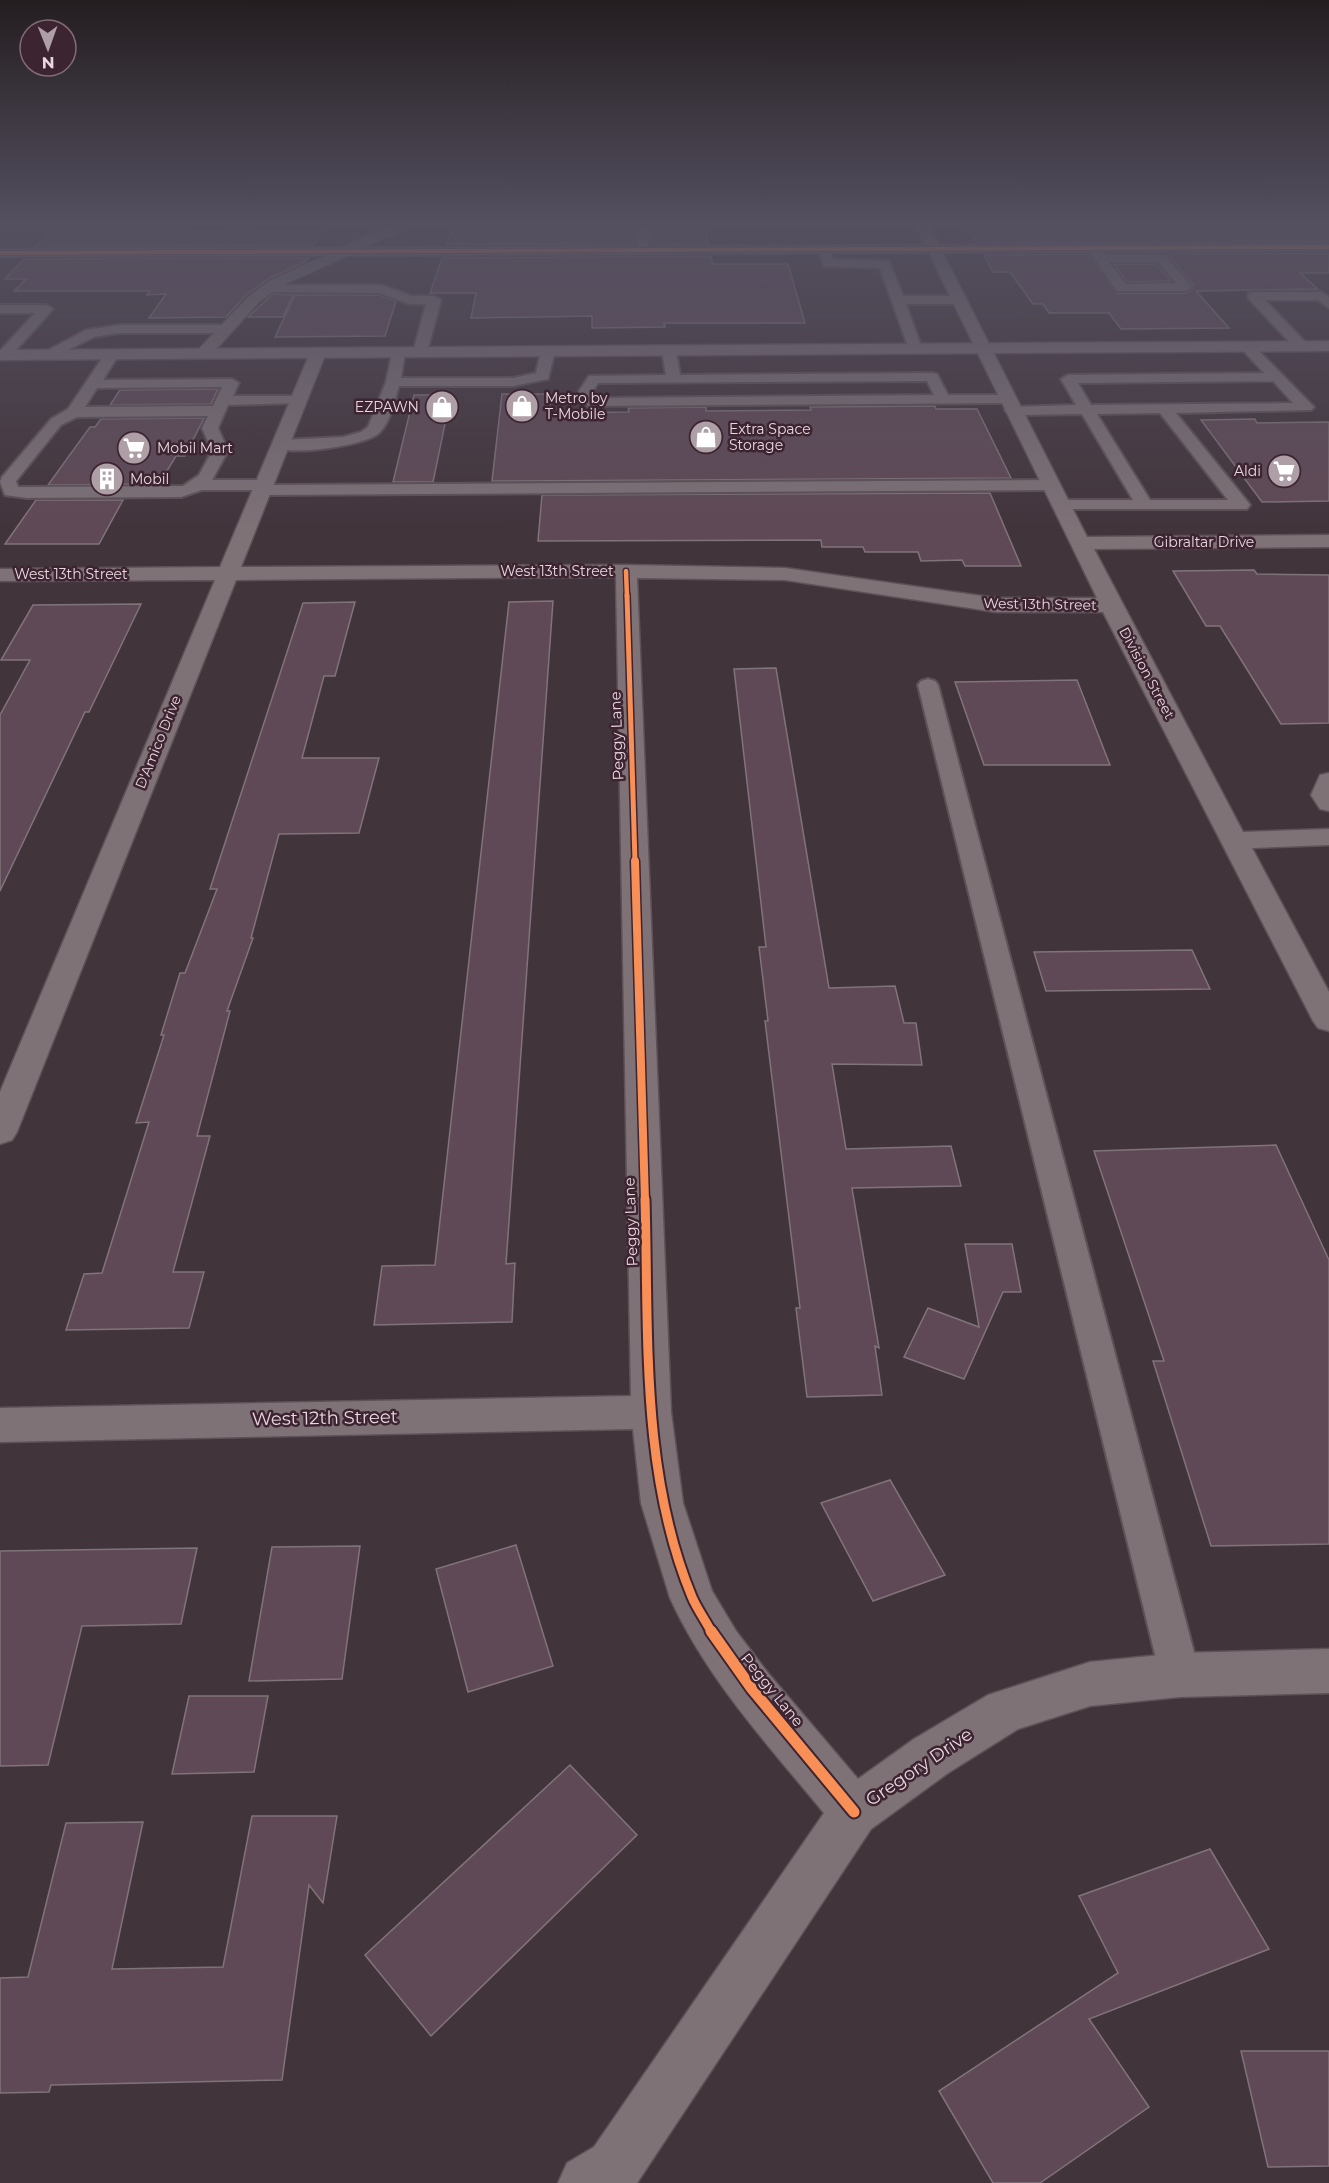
<svg xmlns="http://www.w3.org/2000/svg" width="1329" height="2183" font-family="Montserrat,sans-serif">
<rect width="100%" height="100%" fill="#42343b"/>
<g fill="#604956" stroke="#80737a" stroke-width="1.5">
<path d="M 590,225 L 633,225 L 635,244 L 447,244 L 453,228 L 590,227 Z"/>
<path d="M 649,225 L 704,225 L 708,244 L 652,244 Z"/>
<path d="M 966,225 L 1329,225 L 1329,241 L 977,243 Z"/>
<path d="M 52,228 L 191,228 L 188,231 L 321,230 L 314,245 L 35,247 Z"/>
<path d="M 1329,253 L 1329,273 L 1300,273 L 1318,289 L 1196,291 L 1229,328 L 1121,329 L 1109,313 L 1049,313 L 1043,304 L 1033,304 L 1010,272 L 993,272 L 984,255 L 1089,254 L 1117,293 L 1186,293 L 1193,289 L 1194,286 L 1167,254 Z"/>
<path d="M 711,256 L 713,264 L 788,264 L 805,323 L 664,323 L 665,327 L 592,328 L 592,316 L 471,318 L 476,293 L 430,293 L 442,258 Z"/>
<path d="M 309,258 L 307,261 L 268,279 L 246,295 L 226,317 L 149,318 L 166,294 L 147,295 L 150,291 L 14,291 L 26,279 L 5,279 L 24,259 Z"/>
<path d="M 1114,264 L 1157,264 L 1171,281 L 1127,282 Z"/>
<path d="M 273,294 L 293,295 L 283,317 L 248,317 Z"/>
<path d="M 295,295 L 379,295 L 396,301 L 385,336 L 275,337 Z"/>
<path d="M 218,389 L 211,404 L 110,405 L 120,390 Z"/>
<path d="M 502,394 L 551,394 L 550,413 L 629,412 L 628,408 L 706,407 L 706,411 L 811,410 L 810,407 L 935,406 L 936,409 L 977,409 L 1011,478 L 492,481 Z"/>
<path d="M 414,395 L 451,395 L 433,482 L 393,482 Z"/>
<path d="M 204,418 L 185,456 L 176,456 L 159,484 L 48,485 L 90,427 L 95,427 L 101,419 Z"/>
<path d="M 1255,419 L 1257,423 L 1329,422 L 1329,501 L 1262,502 L 1201,420 Z"/>
<path d="M 990,493 L 1021,566 L 965,566 L 962,560 L 921,561 L 918,552 L 865,552 L 863,547 L 822,547 L 821,540 L 538,541 L 542,495 Z"/>
<path d="M 36,500 L 123,500 L 99,544 L 5,544 Z"/>
<path d="M 1254,570 L 1257,574 L 1329,575 L 1329,723 L 1281,724 L 1220,626 L 1206,626 L 1173,571 Z"/>
<path d="M 553,601 L 506,1264 L 515,1263 L 512,1322 L 374,1325 L 382,1266 L 435,1265 L 509,602 Z"/>
<path d="M 355,602 L 335,676 L 324,676 L 302,758 L 379,758 L 359,833 L 279,834 L 251,938 L 253,938 L 227,1011 L 230,1011 L 197,1136 L 210,1136 L 173,1272 L 204,1272 L 189,1328 L 66,1330 L 84,1274 L 102,1273 L 149,1122 L 136,1123 L 164,1035 L 161,1035 L 180,973 L 185,973 L 217,889 L 210,889 L 303,603 Z"/>
<path d="M 141,604 L 89,712 L 85,712 L 0,891 L 0,715 L 30,660 L 1,660 L 33,605 Z"/>
<path d="M 776,668 L 829,988 L 895,986 L 904,1023 L 916,1023 L 922,1065 L 832,1064 L 846,1149 L 951,1146 L 961,1186 L 852,1188 L 879,1348 L 875,1346 L 882,1395 L 807,1397 L 796,1308 L 800,1308 L 765,1021 L 768,1021 L 759,947 L 766,947 L 734,669 Z"/>
<path d="M 1077,680 L 1110,765 L 984,765 L 955,682 Z"/>
<path d="M 1192,950 L 1210,989 L 1046,991 L 1034,952 Z"/>
<path d="M 1276,1145 L 1329,1260 L 1329,1544 L 1211,1546 L 1153,1361 L 1164,1361 L 1094,1151 Z"/>
<path d="M 965,1244 L 1012,1244 L 1021,1292 L 1003,1292 L 964,1379 L 904,1357 L 928,1308 L 979,1327 Z"/>
<path d="M 890,1480 L 945,1575 L 873,1601 L 821,1503 Z"/>
<path d="M 516,1545 L 553,1666 L 468,1692 L 436,1569 Z"/>
<path d="M 360,1546 L 342,1679 L 249,1681 L 272,1547 Z"/>
<path d="M 197,1548 L 181,1624 L 82,1626 L 48,1765 L 0,1766 L 0,1551 Z"/>
<path d="M 189,1696 L 268,1696 L 254,1772 L 172,1774 Z"/>
<path d="M 570,1765 L 637,1835 L 431,2036 L 365,1955 Z"/>
<path d="M 252,1816 L 337,1816 L 323,1903 L 309,1885 L 282,2080 L 51,2085 L 49,2092 L 0,2093 L 0,1978 L 28,1977 L 66,1823 L 143,1822 L 112,1969 L 223,1967 Z"/>
<path d="M 1210,1849 L 1269,1949 L 1089,2019 L 1149,2107 L 1040,2183 L 993,2183 L 939,2091 L 1118,1973 L 1079,1896 Z"/>
<path d="M 1241,2051 L 1329,2051 L 1329,2166 L 1268,2167 Z"/>
</g>
<g fill="none" stroke-linecap="round" stroke-linejoin="round">
<defs>
<g id="lane">
<path d="M 635,225 L 647,225 L 650,250 L 648,253 L 640,253 L 638,250 Z"/>
<path d="M 1093,244 L 1097,245 L 1104,254 L 1165,255 L 1192,287 L 1186,291 L 1117,291 L 1087,248 ZM 1109,262 L 1158,262 L 1176,283 L 1126,284 Z"/>
<path d="M 823,245 L 827,246 L 833,259 L 889,261 L 903,296 L 959,296 L 966,300 L 959,304 L 906,304 L 922,349 L 920,352 L 910,352 L 880,268 L 824,266 L 817,249 Z"/>
<path d="M 268,285 L 381,285 L 412,296 L 434,296 L 441,300 L 427,352 L 420,356 L 413,352 L 426,304 L 410,304 L 379,293 L 263,292 L 262,289 L 263,286 Z"/>
<path d="M 1254,292 L 1321,292 L 1329,297 L 1329,308 L 1318,300 L 1265,300 L 1306,343 L 1308,346 L 1306,349 L 1296,349 L 1249,299 L 1248,296 L 1249,293 Z"/>
<path d="M 0,305 L 46,305 L 53,309 L 9,358 L 0,358 L 0,351 L 35,313 L 0,313 Z"/>
<path d="M 119,325 L 226,325 L 233,329 L 226,333 L 119,333 L 94,337 L 51,358 L 46,359 L 39,355 L 86,330 Z"/>
<path d="M 1247,343 L 1252,344 L 1311,404 L 1314,407 L 1311,410 L 1176,413 L 1247,501 L 1250,505 L 1247,509 L 1055,509 L 1052,505 L 1055,501 L 1061,500 L 1133,500 L 1082,414 L 1013,415 L 1008,413 L 1005,410 L 1008,407 L 1076,405 L 1061,379 L 1068,375 L 1264,373 L 1240,347 ZM 1273,381 L 1293,403 L 1091,405 L 1078,383 ZM 1160,413 L 1228,500 L 1150,500 L 1097,414 Z"/>
<path d="M 548,347 L 555,351 L 548,379 L 513,386 L 399,386 C 394,401 391,422 379,433 C 366,446 282,458 272,445 L 280,440 L 343,437 L 361,432 L 368,427 L 386,382 L 393,349 L 398,348 L 405,352 L 401,378 L 513,378 L 536,373 L 541,351 Z"/>
<path d="M 669,347 L 676,351 L 680,375 L 932,373 L 937,374 L 948,395 L 1007,395 L 1014,399 L 1007,403 L 588,406 L 579,391 L 589,376 L 666,375 L 662,351 ZM 927,381 L 934,395 L 598,398 L 593,391 L 598,383 Z"/>
<path d="M 112,350 L 119,354 L 103,380 L 232,379 L 239,383 L 233,396 L 304,396 L 306,399 L 299,403 L 228,405 L 218,428 L 228,451 L 212,480 L 263,480 L 271,485 L 1050,480 L 1058,485 L 1050,490 L 261,495 L 253,490 L 202,490 L 181,497 L 27,498 L 5,495 L 0,482 L 2,477 L 51,419 L 68,409 L 107,351 ZM 222,387 L 213,406 L 85,407 L 97,388 ZM 208,416 L 202,428 L 212,451 L 199,475 L 183,486 L 18,487 L 16,481 L 61,425 L 77,417 Z"/>
<path d="M 928,679 L 935,681 L 938,685 L 1200,1675 L 1194,1688 L 1180,1694 L 1166,1688 L 1160,1675 L 918,685 L 921,681 Z"/>
</g>
<g id="street">
<path d="M 389,225 L 405,225 L 396,233 L 365,247 L 925,245 L 915,225 L 929,225 L 939,245 L 1329,243 L 1329,251 L 943,253 L 1087,537 L 1329,535 L 1329,547 L 1094,549 L 1243,832 L 1329,829 L 1329,845 L 1252,848 L 1329,992 L 1329,1031 L 1318,1028 L 1313,1021 L 1103,612 L 996,612 L 785,580 L 637,578 L 671,1412 L 683,1503 L 712,1591 L 736,1631 L 768,1673 L 858,1779 L 914,1739 L 988,1695 L 1090,1662 L 1180,1653 L 1329,1649 L 1329,1693 L 1180,1697 L 1090,1706 L 1018,1729 L 948,1773 L 871,1829 L 637,2183 L 558,2183 L 567,2163 L 594,2147 L 824,1813 C 768,1745 707,1679 670,1598 L 641,1503 L 633,1429 L 0,1442 L 0,1408 L 631,1396 L 616,577 L 236,580 L 17,1132 L 12,1140 L 0,1144 L 0,1092 L 215,580 L 0,581 L 0,569 L 220,567 L 310,353 L 318,348 L 326,353 L 241,567 L 626,565 L 785,568 L 996,598 L 1097,598 L 929,253 L 347,256 L 279,287 L 258,303 L 209,357 L 197,357 L 195,354 L 197,351 L 248,297 L 269,281 L 324,256 L 0,257 L 0,249 L 342,247 Z"/>
<path d="M 1329,773 L 1329,811 L 1320,809 L 1311,795 L 1320,775 Z"/>
</g>
<path id="primary" d="M 1329,341 L 1329,351 L 0,360 L 0,350 Z"/>
</defs>
<use href="#lane" stroke="#5e5158" stroke-width="4"/>
<use href="#street" stroke="#5e5158" stroke-width="3"/>
<use href="#primary" stroke="#5e5158" stroke-width="3"/>
<use href="#lane" fill="#7e7277" fill-rule="evenodd"/>
<use href="#street" fill="#7e7277" fill-rule="evenodd"/>
<use href="#primary" fill="#7e6f77" fill-rule="evenodd"/>
<defs>
<path id="cycleway-far5" d="M 0,253 L 1329,247"/>
<path id="cycleway-far4" d="M 626,571 L 627,597"/>
<path id="cycleway-far3" d="M 627,595 L 635,862"/>
<path id="cycleway-far2" d="M 635,861 L 645,1201"/>
<path id="cycleway-far1" d="M 645,1199 C 649,1332 640,1472 692,1597 C 697,1609 706,1621 712,1633"/>
<path id="cycleway" d="M 711,1631 L 752,1689 L 854,1812"/>
</defs>
<use href="#cycleway-far5" stroke="#3d2431" stroke-width="5"/>
<use href="#cycleway-far4" stroke="#3d2431" stroke-width="7"/>
<use href="#cycleway-far3" stroke="#3d2431" stroke-width="8"/>
<use href="#cycleway-far2" stroke="#3d2431" stroke-width="11"/>
<use href="#cycleway-far1" stroke="#3d2431" stroke-width="13"/>
<use href="#cycleway" stroke="#3d2431" stroke-width="15"/>
<use href="#cycleway-far5" stroke="#f78f57" stroke-width="4"/>
<use href="#cycleway-far4" stroke="#f78f57" stroke-width="4.5"/>
<use href="#cycleway-far3" stroke="#f78f57" stroke-width="5"/>
<use href="#cycleway-far2" stroke="#f78f57" stroke-width="8"/>
<use href="#cycleway-far1" stroke="#f78f57" stroke-width="9"/>
<use href="#cycleway" stroke="#f78f57" stroke-width="11"/>
</g>
<linearGradient id="sky" x2="0" y2="1"><stop stop-color="#241d20"/><stop offset="0.42" stop-color="#545060"/><stop offset="1" stop-color="#545060" stop-opacity="0"/></linearGradient>
<rect width="1329" height="530" fill="url(#sky)"/>
<defs>
<symbol id="shop-disc" viewBox="-11 -11 22 22"><circle r="9.5" fill="#ae9ea6" stroke="#3d2431"/><path d="M-5-2.5h2.3a2.7 3.5 0 0 1 5.4 0H5L5.5 6h-11ZM-1.5-2.5h3a1.5 2.3 0 0 0-3 0Z" fill="#fff"/></symbol>
<symbol id="supermarket-disc" viewBox="-11 -11 22 22"><circle r="9.5" fill="#ae9ea6" stroke="#3d2431"/><path d="M-6-5.5h2.5l.6 2H6L4.5 2H-2.5L-4.4-4H-6ZM-1.5 3.2a1.3 1.3 0 1 0 .1 0ZM3 3.2a1.3 1.3 0 1 0 .1 0Z" fill="#fff"/></symbol>
<symbol id="building-disc" viewBox="-11 -11 22 22"><circle r="9.5" fill="#ae9ea6" stroke="#3d2431"/><path d="M-4-6H4V6H1V3H-1V6H-4ZM-2.5-4.3h1.7v1.8h-1.7ZM.8-4.3h1.7v1.8H.8ZM-2.5-1h1.7V.8h-1.7ZM.8-1h1.7V.8H.8Z" fill="#fff"/></symbol>
</defs>
<g fill-rule="evenodd">
<use href="#shop-disc" x="503" y="387" width="38" height="38"/>
<use href="#shop-disc" x="423" y="388" width="38" height="38"/>
<use href="#shop-disc" x="687" y="418" width="38" height="38"/>
<use href="#supermarket-disc" x="115" y="429" width="38" height="38"/>
<use href="#supermarket-disc" x="1265" y="452" width="38" height="38"/>
<use href="#building-disc" x="88" y="460" width="38" height="38"/>
</g>
<g text-anchor="middle" stroke-width="5" stroke-linejoin="round" paint-order="stroke">
<g font-size="14" fill="#e8d7df" stroke="#3d2431" text-anchor="start">
<text x="545" y="403">Metro by<tspan x="545" dy="16">T-Mobile</tspan></text>
<text x="419" y="412" text-anchor="end">EZPAWN</text>
<text x="729" y="434">Extra Space<tspan x="729" dy="16">Storage</tspan></text>
<text x="157" y="453">Mobil Mart</text>
<text x="1261" y="476" text-anchor="end">Aldi</text>
<text x="130" y="484">Mobil</text>
</g>
<g font-size="14" fill="#e8d7df" stroke="#3d2431">
<text x="1204" y="547">Gibraltar Drive</text>
<text x="557" y="576">West 13th Street</text>
<text x="71" y="579">West 13th Street</text>
<text transform="translate(1040 604) rotate(1)" y="5">West 13th Street</text>
<text transform="translate(1147 673) rotate(62)" y="5">Division Street</text>
<text transform="translate(158 742) rotate(-68)" y="5">D'Amico Drive</text>
</g>
<g font-size="15" fill="#e8d7df" stroke="#3d2431">
<text transform="translate(617 736) rotate(-92)" y="5">Peggy Lane</text>
<text transform="translate(631 1222) rotate(-92)" y="5">Peggy Lane</text>
<text transform="translate(772 1690) rotate(51)" y="5">Peggy Lane</text>
</g>
<g font-size="18" fill="#e8d7df" stroke="#3d2431">
<text transform="translate(325 1418) rotate(-1)" y="6">West 12th Street</text>
<text transform="translate(919 1767) rotate(-34)" y="6">Gregory Drive</text>
</g>
</g>
<g transform="translate(48 48) rotate(179)"><circle r="28" fill="#3d2431" stroke="#816c77" stroke-width="1.5"/>
<path d="M0-4.5L10 22L0 15L-10 22Z" fill="#ae9ea6"/>
<text y="-9" font-size="16" font-weight="bold" text-anchor="middle" fill="#e8d7df">N</text>
</g>
</svg>
